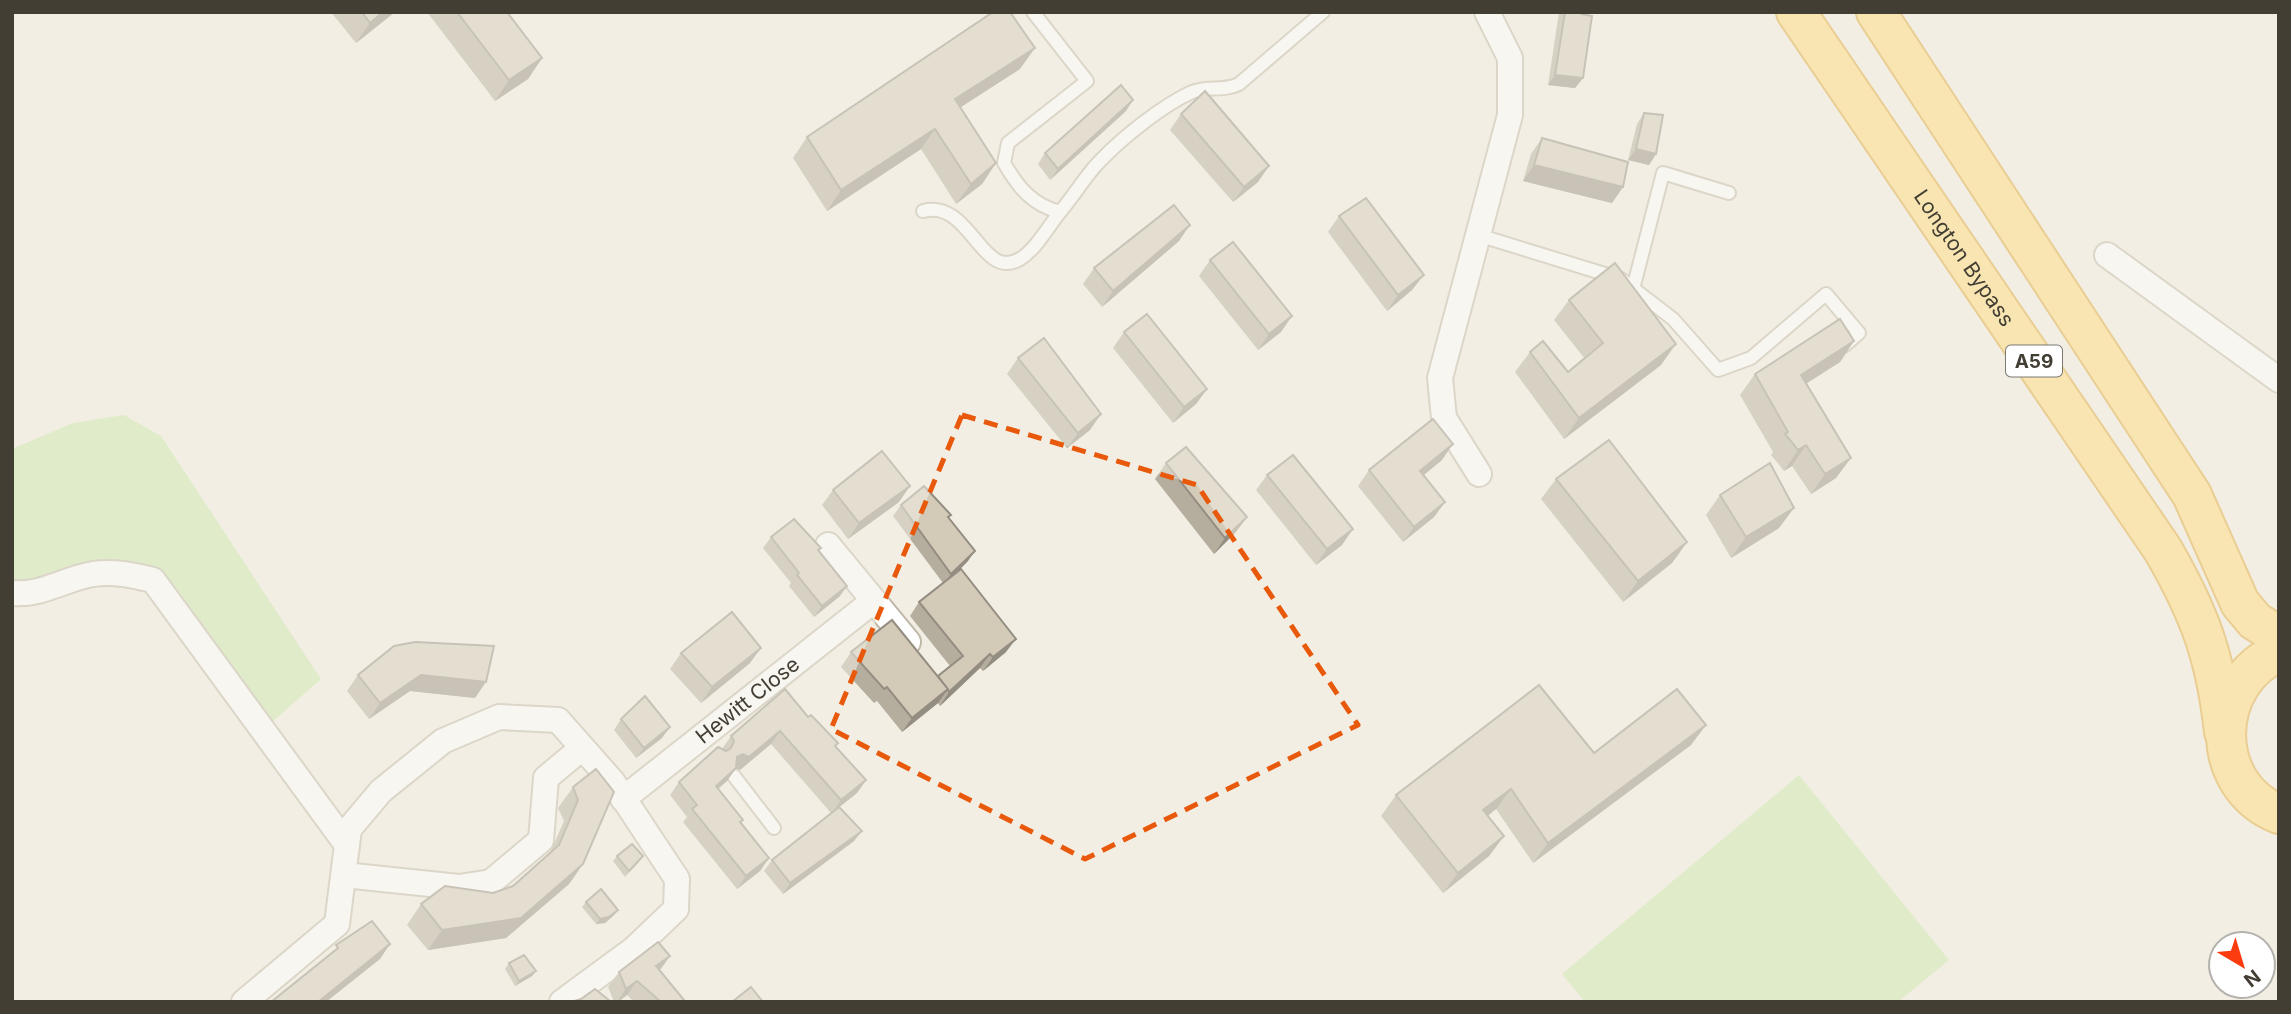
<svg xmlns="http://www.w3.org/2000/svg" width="2291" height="1014" font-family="Inter,sans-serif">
<rect width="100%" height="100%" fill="#f2eee3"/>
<g fill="#c9e7aa">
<path d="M 124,415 L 161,436 L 321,679 L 271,723 L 163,580 L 12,586 L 12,449 L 73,423 Z"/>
<path d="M 1799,775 L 1949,960 L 1898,1002 L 1585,1002 L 1562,974 Z"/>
</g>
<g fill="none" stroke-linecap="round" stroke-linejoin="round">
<defs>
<g id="service">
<path d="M 1033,12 L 1087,81 L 1008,143 L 1004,163 C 1018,187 1032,205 1060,212 C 1074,196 1085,176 1100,161 C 1123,137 1163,105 1192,92 C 1208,85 1223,92 1239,84 L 1323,12"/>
<path d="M 923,211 C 971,199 981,282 1020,259 C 1036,249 1048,227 1060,212"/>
<path d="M 1478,235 L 1621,279 L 1673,319 L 1718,370 L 1751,358 L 1826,294 L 1859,333 L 1844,346"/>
<path d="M 1633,289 L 1663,173 L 1729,193"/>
<path d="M 734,776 L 774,828"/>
</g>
<g id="minor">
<path d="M 2107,255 L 2279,380"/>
<path d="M 1479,474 L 1444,418 L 1440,378 L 1510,115 L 1510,58 L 1487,12"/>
<path d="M 828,545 L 908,642"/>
<path d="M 12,593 C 41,596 64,579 93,574 C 114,571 132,575 153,580 L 347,845"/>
<path id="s1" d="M 623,799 L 872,602"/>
<path d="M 344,875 L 459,887 L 491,882 L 541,840 L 546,778 L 582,748"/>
<path d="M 244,1002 L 337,924 L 349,829 L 381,791 L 443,741 L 499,717 L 558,720 L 612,781 L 677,879 L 676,909 L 634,949 L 562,1002"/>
</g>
<g id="trunk">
<path id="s2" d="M 1796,12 L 2163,550 C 2200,614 2216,658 2224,732"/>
<path d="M 1876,12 L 2192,495 L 2240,603 L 2255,621 L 2279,636"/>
<path d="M 2279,652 C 2210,682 2207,785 2279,814"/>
</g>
</defs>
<use href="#service" stroke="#c0b9a8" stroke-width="16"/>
<use href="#minor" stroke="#c0b9a8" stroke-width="28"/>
<use href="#trunk" stroke="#dea530" stroke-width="42"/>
<use href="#service" stroke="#fff" stroke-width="12"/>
<use href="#minor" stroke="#fff" stroke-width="24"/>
<use href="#trunk" stroke="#ffda77" stroke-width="38"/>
</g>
<g fill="#b5ae9e">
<path d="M 331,12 L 395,12 L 356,43 Z"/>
<path d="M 427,12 L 507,12 L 542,58 L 528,79 L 495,101 Z"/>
<path d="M 1559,12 L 1581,12 L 1583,78 L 1575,88 L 1548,85 Z"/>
<path d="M 1020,69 L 960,107 L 996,163 L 982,184 L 956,204 L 921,149 L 827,211 L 793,158 L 807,137 Z"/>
<path d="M 1126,111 L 1050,180 L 1038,164 L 1045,153 Z"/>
<path d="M 1644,113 L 1656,154 L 1649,165 L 1628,160 L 1637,124 Z"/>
<path d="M 1181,114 L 1258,182 L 1233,202 L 1170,130 Z"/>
<path d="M 1542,138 L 1623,187 L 1612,203 L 1523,181 L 1531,154 Z"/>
<path d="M 1339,216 L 1412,290 L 1387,311 L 1328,232 Z"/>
<path d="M 1179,241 L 1102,307 L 1083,284 L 1094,268 Z"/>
<path d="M 1210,260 L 1281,332 L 1258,350 L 1199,276 Z"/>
<path d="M 1569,300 L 1661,365 L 1564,439 L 1515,372 L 1530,352 L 1568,372 L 1585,359 L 1554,320 Z"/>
<path d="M 1124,332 L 1207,389 L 1196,404 L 1173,423 L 1113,348 Z"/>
<path d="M 1854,341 L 1840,362 L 1806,383 L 1836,478 L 1811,494 L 1792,466 L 1784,471 L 1771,455 L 1773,452 L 1740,395 L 1755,374 Z"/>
<path d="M 1018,358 L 1090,430 L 1067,448 L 1007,374 Z"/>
<path d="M 1442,460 L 1424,475 L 1445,502 L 1434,517 L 1403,542 L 1358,486 L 1369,470 Z"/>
<path d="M 1166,463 L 1247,517 L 1235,533 L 1214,554 L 1155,479 Z"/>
<path d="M 1267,475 L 1342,545 L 1316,565 L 1256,490 Z"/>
<path d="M 1556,479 L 1687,542 L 1672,563 L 1623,602 L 1541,499 Z"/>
<path d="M 833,490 L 899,502 L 848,539 L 822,505 Z"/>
<path d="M 1720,495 L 1779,528 L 1731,558 L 1706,515 Z"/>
<path d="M 901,505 L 949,518 L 968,561 L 954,575 L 1006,652 L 983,671 L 980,668 L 940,706 L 938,703 L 902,732 L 877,701 L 874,703 L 841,667 L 851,652 L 938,676 L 950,666 L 910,616 L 919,602 L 943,583 L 893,516 Z"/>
<path d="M 771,537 L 819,550 L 840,596 L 814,617 L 789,586 L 791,583 L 763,548 Z"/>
<path d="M 681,653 L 750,663 L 701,703 L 670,669 Z"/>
<path d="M 358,675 L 475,698 L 410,691 L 369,719 L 347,691 Z"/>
<path d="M 808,717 L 866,780 L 857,793 L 839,807 L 854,841 L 783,894 L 764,871 L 772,860 L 831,813 L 771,744 L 740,770 L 736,768 L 727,781 L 718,789 L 741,822 L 769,858 L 760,871 L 737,889 L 683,822 L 687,817 L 670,795 L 679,782 L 722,749 L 731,736 Z"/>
<path d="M 621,719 L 662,738 L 636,758 L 614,730 Z"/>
<path d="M 1691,745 L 1533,863 L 1496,809 L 1488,816 L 1504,836 L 1489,856 L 1443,893 L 1381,816 L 1396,795 L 1594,753 Z"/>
<path d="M 596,769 L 583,864 L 569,884 L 506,938 L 428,950 L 407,925 L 421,904 L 493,893 L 513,886 L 550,853 L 564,821 L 558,808 L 573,787 Z"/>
<path d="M 617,856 L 639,862 L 625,877 L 613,861 Z"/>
<path d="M 586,902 L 614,915 L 605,923 L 596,924 L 582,907 Z"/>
<path d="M 670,956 L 660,970 L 683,1002 L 634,1002 L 627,995 L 619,1002 L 614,1002 L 608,987 L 619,972 Z"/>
<path d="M 509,963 L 536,971 L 532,976 L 515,986 L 505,969 Z"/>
</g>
<g fill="#948d81">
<path d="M 383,12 L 395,12 L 356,43 L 370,23 Z"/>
<path d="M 1035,48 L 1020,69 L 941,120 L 955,99 Z"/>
<path d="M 542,58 L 528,79 L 495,101 L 509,80 Z"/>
<path d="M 1555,75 L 1583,78 L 1575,88 L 1548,85 Z"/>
<path d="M 1133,100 L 1126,111 L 1050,180 L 1058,169 Z"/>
<path d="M 935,129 L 921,149 L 827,211 L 841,190 Z"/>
<path d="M 1636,149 L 1656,154 L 1649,165 L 1628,160 Z"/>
<path d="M 996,163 L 982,184 L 956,204 L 971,184 Z"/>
<path d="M 1534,165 L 1623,187 L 1612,203 L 1523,181 Z"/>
<path d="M 1269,166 L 1258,182 L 1233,202 L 1244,187 Z"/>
<path d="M 1190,225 L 1179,241 L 1102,307 L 1113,291 Z"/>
<path d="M 1424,275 L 1412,290 L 1387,311 L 1398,295 Z"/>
<path d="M 1292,316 L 1281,332 L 1258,350 L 1269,334 Z"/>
<path d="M 1854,341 L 1840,362 L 1787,396 L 1801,375 Z"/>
<path d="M 1676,344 L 1661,365 L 1564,439 L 1579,418 Z"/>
<path d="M 1207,389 L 1196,404 L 1173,423 L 1184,407 Z"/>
<path d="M 1101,414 L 1090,430 L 1067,448 L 1078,433 Z"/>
<path d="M 1453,444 L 1442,460 L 1409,487 L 1420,471 Z"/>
<path d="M 1806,445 L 1792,466 L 1784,471 L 1798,450 Z"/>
<path d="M 1851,458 L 1836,478 L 1811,494 L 1825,474 Z"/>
<path d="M 910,486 L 899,502 L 848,539 L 859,523 Z"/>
<path d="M 1445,502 L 1434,517 L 1403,542 L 1414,527 Z"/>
<path d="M 1794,508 L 1779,528 L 1731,558 L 1746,537 Z"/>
<path d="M 1247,517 L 1235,533 L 1214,554 L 1225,538 Z"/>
<path d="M 1353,529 L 1342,545 L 1316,565 L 1327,549 Z"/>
<path d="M 1687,542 L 1672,563 L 1623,602 L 1638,581 Z"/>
<path d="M 975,551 L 968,561 L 944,585 L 951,574 Z"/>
<path d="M 847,586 L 840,596 L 814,617 L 822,606 Z"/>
<path d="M 1016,639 L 1006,652 L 983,671 L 993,657 Z"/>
<path d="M 761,648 L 750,663 L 701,703 L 712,687 Z"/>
<path d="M 990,654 L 980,668 L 940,706 L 949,692 Z"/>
<path d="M 421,675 L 486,682 L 475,698 L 410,691 L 369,719 L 380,703 Z"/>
<path d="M 948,689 L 938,703 L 902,732 L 912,718 Z"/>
<path d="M 1706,725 L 1691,745 L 1533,863 L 1548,843 Z"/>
<path d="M 670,727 L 662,738 L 636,758 L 644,748 Z"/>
<path d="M 780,731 L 771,744 L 740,770 L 736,768 L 727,781 L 706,799 L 737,757 Z"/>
<path d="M 866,780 L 857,793 L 832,813 L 841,800 Z"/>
<path d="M 1511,789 L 1496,809 L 1469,830 L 1483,810 Z"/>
<path d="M 862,831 L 854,841 L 783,894 L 790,883 Z"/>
<path d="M 1504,836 L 1489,856 L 1443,893 L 1458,873 Z"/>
<path d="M 769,858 L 760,871 L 737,889 L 746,876 Z"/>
<path d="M 583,864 L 569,884 L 506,938 L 428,950 L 442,930 Z"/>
<path d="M 618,910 L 614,915 L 605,923 L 596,924 L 600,919 Z"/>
<path d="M 390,944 L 380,959 L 326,1002 L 318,1002 Z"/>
<path d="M 670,956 L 659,971 L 656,966 Z"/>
<path d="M 536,971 L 532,976 L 515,986 L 519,981 Z"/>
<path d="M 637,981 L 627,995 L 617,1002 L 626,989 Z"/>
</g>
<g fill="#d3cab8" stroke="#948d81" stroke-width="2">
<path d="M 362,12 L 383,12 L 370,23 Z"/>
<path d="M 457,12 L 507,12 L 542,58 L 509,80 Z"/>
<path d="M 993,12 L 1010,12 L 1035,48 L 955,99 L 996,163 L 971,184 L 935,129 L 841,190 L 807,137 Z"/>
<path d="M 1565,12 L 1581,12 L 1581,14 L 1592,16 L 1583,78 L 1555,75 Z"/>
<path d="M 1121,85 L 1133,100 L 1058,169 L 1045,153 Z"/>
<path d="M 1205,91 L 1269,166 L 1244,187 L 1181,114 Z"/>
<path d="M 1644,113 L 1663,115 L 1656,154 L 1636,149 Z"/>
<path d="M 1542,138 L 1628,162 L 1623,187 L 1534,165 Z"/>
<path d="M 1366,198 L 1424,275 L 1398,295 L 1339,216 Z"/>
<path d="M 1174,205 L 1190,225 L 1113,291 L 1094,268 Z"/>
<path d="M 1233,242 L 1292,316 L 1269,334 L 1210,260 Z"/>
<path d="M 1615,263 L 1676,344 L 1579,418 L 1530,352 L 1543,341 L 1568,372 L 1603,343 L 1569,300 Z"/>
<path d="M 1147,314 L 1207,389 L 1184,407 L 1124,332 Z"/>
<path d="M 1840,319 L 1854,341 L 1801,375 L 1851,458 L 1825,474 L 1806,445 L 1798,450 L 1785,434 L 1788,432 L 1755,374 Z"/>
<path d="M 1044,338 L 1101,414 L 1078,433 L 1018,358 Z"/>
<path d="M 1433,419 L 1453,444 L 1420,471 L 1445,502 L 1414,527 L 1369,470 Z"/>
<path d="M 1609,440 L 1687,542 L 1638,581 L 1556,479 Z"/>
<path d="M 1186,447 L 1247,517 L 1225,538 L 1166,463 Z"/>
<path d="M 882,451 L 910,486 L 859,523 L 833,490 Z"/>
<path d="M 1293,455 L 1353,529 L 1327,549 L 1267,475 Z"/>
<path d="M 1770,463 L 1794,508 L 1746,537 L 1720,495 Z"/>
<path d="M 924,486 L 951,515 L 948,517 L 975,551 L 951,574 L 901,505 Z"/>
<path d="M 794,519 L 821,548 L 818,550 L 847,586 L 822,606 L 797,575 L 799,573 L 771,537 Z"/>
<path d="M 961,569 L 1016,639 L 993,657 L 990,654 L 949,692 L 938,676 L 963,656 L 919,602 Z"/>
<path d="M 732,612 L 761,648 L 712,687 L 681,653 Z"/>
<path d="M 892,620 L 948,689 L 912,718 L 887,687 L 884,689 L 851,652 Z"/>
<path d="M 415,642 L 494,646 L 486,682 L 421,675 L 380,703 L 358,675 L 394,646 Z"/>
<path d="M 1539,685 L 1594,753 L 1677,689 L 1706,725 L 1548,843 L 1511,789 L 1483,810 L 1504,836 L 1458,873 L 1396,795 Z"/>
<path d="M 785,689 L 808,717 L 811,715 L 838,743 L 835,746 L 866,780 L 841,800 L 780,731 L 749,757 L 743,754 L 737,757 L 736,768 L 716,786 L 743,820 L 740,822 L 769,858 L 746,876 L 692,809 L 697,805 L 679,782 L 718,747 L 726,751 L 731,748 L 734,741 L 731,736 Z"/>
<path d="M 645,696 L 670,727 L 644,748 L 621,719 Z"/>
<path d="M 596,769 L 614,792 L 583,864 L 521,918 L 442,930 L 421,904 L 445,886 L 493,893 L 513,886 L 559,845 L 578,800 L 573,787 Z"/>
<path d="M 839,807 L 862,831 L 790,883 L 772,860 Z"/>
<path d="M 632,844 L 643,856 L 629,871 L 617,856 Z"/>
<path d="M 601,889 L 618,910 L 609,917 L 600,919 L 586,902 Z"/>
<path d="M 372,921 L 390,944 L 318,1002 L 271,1002 L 338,948 L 336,945 Z"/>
<path d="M 658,942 L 670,956 L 656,966 L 684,1000 L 682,1002 L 661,1002 L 637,981 L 626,989 L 619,972 Z"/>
<path d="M 524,955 L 536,971 L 519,981 L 509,963 Z"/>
<path d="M 751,987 L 763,1002 L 732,1002 Z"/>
<path d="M 595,989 L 610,1001 L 571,1002 L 581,999 Z"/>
</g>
<path d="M0 0H2291V1014H0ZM 962,415 L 1197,485 L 1358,725 L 1085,859 L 831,729 Z" fill="#f2eee3" fill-opacity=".55" fill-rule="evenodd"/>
<path fill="none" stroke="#e8590c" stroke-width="5" stroke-dasharray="14 9" stroke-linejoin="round" d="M 962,415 L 1197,485 L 1358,725 L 1085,859 L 831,729 Z"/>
<g text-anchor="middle" stroke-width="6" stroke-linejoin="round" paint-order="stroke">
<rect fill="#fff" stroke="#7b7870" stroke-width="2" x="2006" y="345.5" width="56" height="31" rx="5"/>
<g font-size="19" font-weight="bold" fill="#433e33">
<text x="2034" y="368">A59</text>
</g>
<g font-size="21" fill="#433e33" stroke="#fff">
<text dy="7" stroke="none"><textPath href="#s2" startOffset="298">Longton Bypass</textPath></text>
<text dy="7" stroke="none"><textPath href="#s1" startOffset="159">Hewitt Close</textPath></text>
</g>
</g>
<rect width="2291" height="1014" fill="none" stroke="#433e33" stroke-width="28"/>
<g transform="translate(2242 965) rotate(142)"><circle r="33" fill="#ffffff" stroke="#b4b2ad" stroke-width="2"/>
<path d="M0-5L12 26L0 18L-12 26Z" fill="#fc3c0f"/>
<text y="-10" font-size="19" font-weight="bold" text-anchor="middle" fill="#433e33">N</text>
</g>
</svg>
